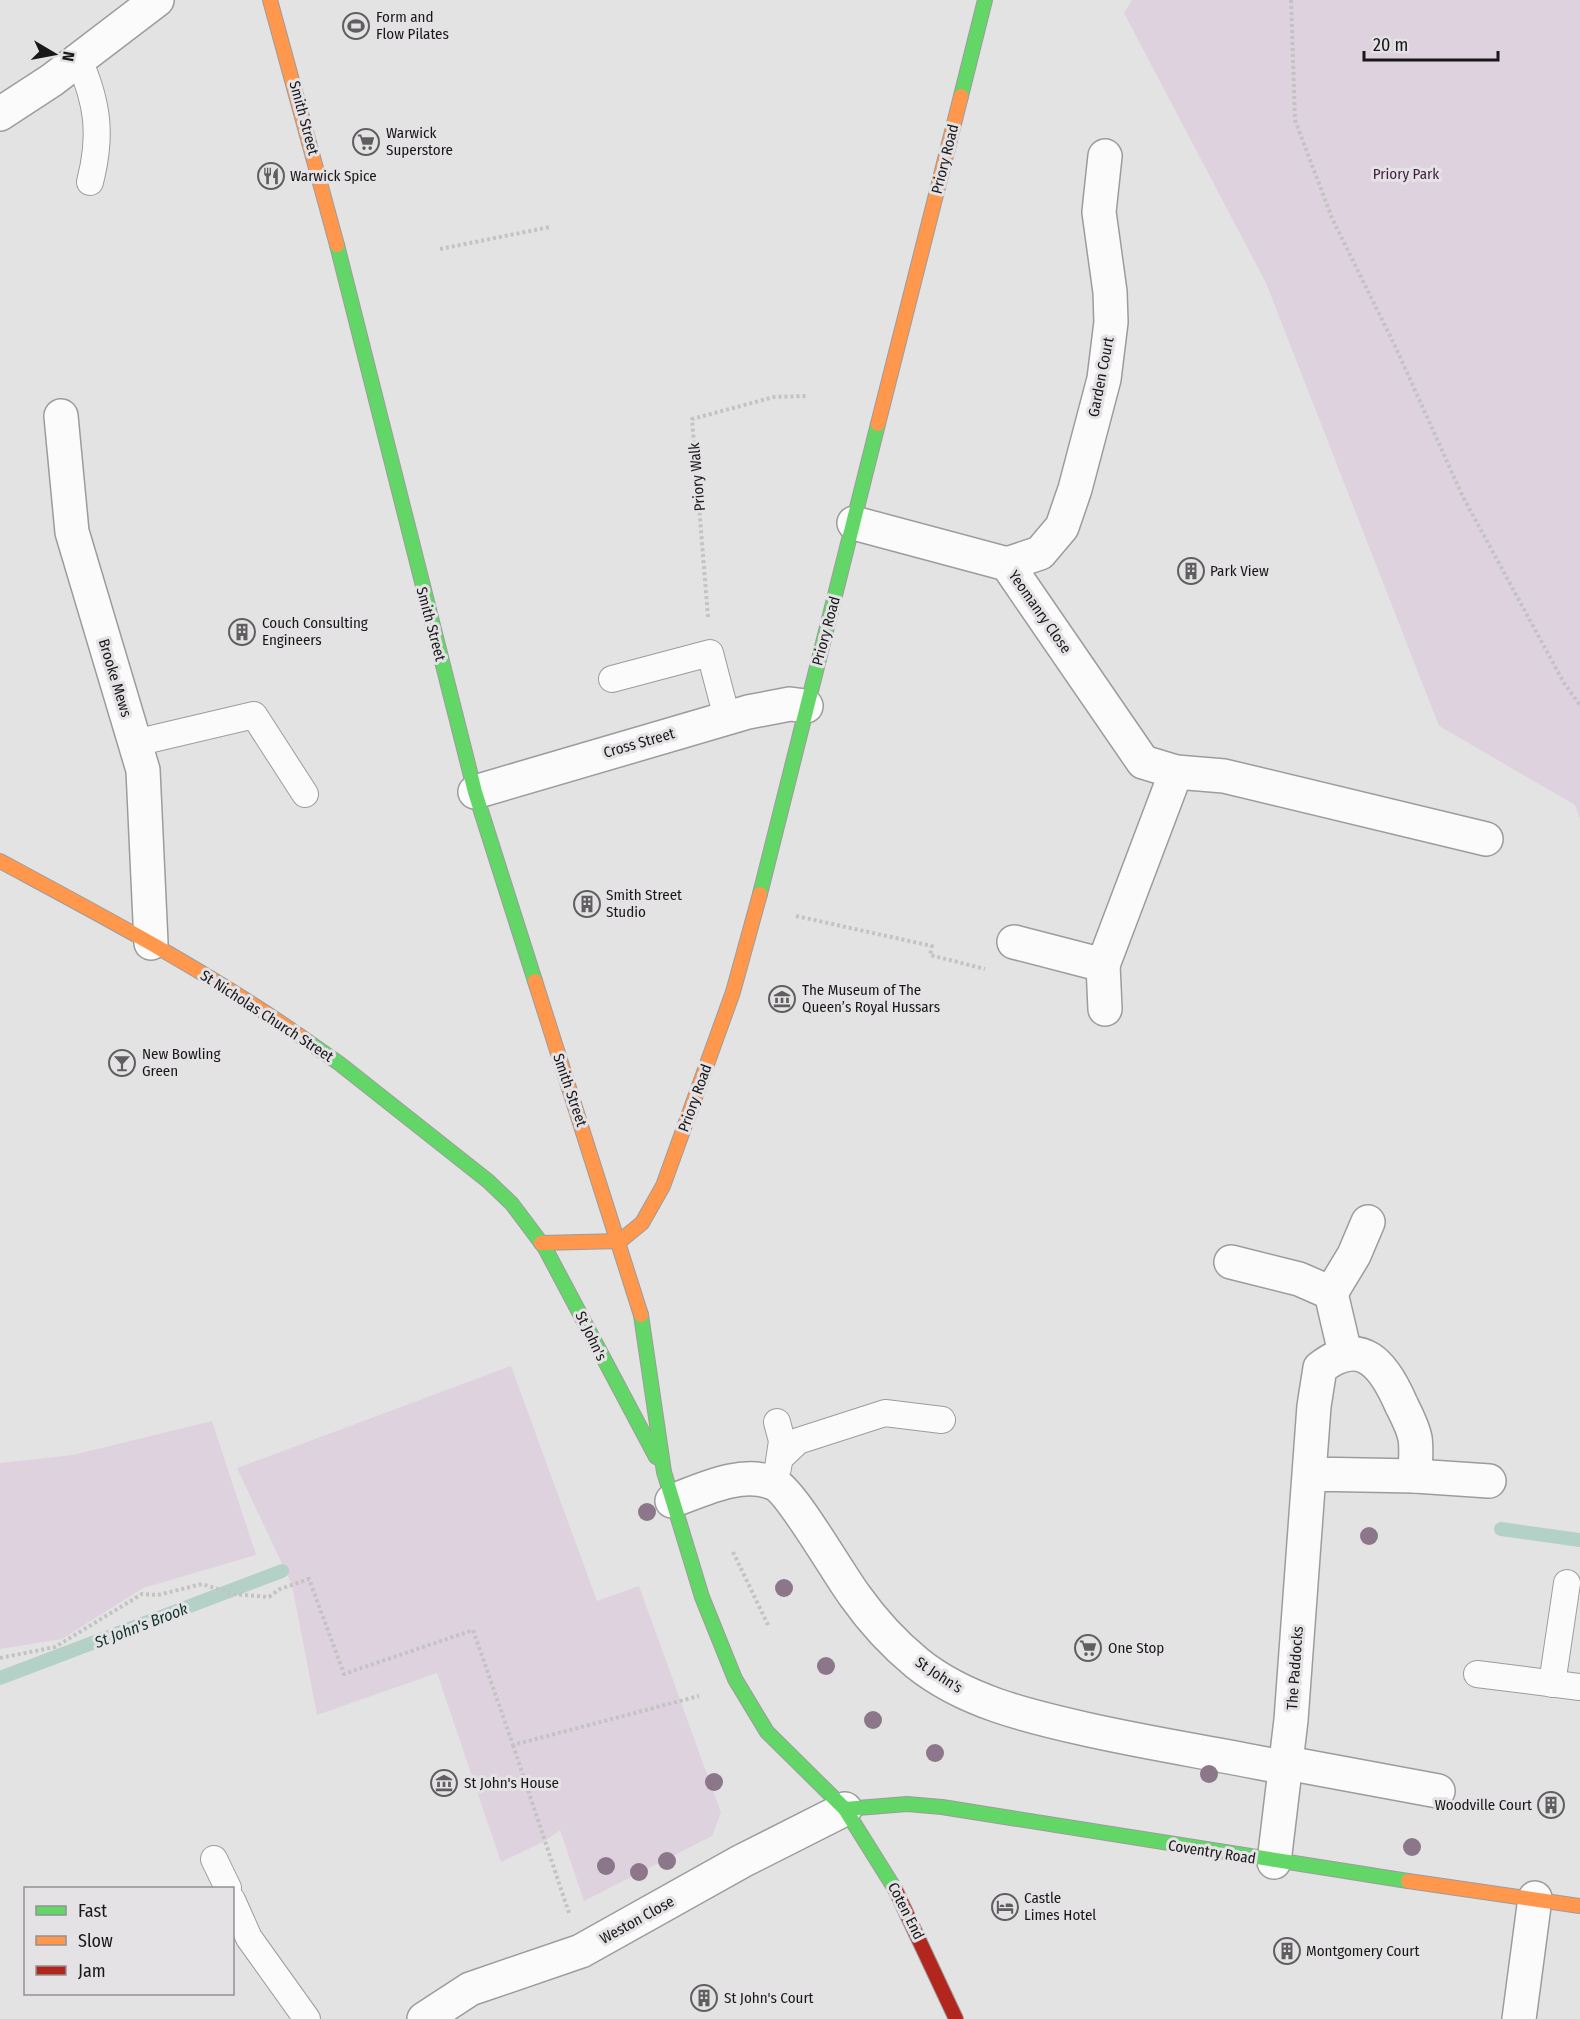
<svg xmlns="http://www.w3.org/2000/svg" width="1580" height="2019" font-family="'Fira Sans Condensed',sans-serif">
<rect width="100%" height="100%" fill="#e4e3e4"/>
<g fill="#ded2de">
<path d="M 1132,0 L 1580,0 L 1580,819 L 1575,805 L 1439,726 L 1266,283 L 1124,13 Z"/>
<path d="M 511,1366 L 597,1601 L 639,1586 L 721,1813 L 712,1836 L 584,1901 L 560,1830 L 545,1841 L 501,1862 L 437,1673 L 317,1715 L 292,1585 L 237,1468 Z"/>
<path d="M 212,1421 L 256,1555 L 143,1588 L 62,1639 L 0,1649 L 0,1463 L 73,1455 Z"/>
</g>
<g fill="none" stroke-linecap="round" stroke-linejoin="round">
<g stroke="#b4d1c7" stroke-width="14">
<path d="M 1501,1529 L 1580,1540"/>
<path d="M 0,1678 L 282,1571"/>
</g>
<defs>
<g id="lane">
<path d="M 79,60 C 98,104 102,135 90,182"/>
<path d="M 612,679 L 710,653 L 727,718"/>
<path d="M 135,743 L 254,715 L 305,794"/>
<path d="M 777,1422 L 782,1441 L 778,1468"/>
<path d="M 781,1457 L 798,1441 L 885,1413 L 942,1420"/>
<path d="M 1477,1674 L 1580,1687"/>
<path d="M 1552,1684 L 1567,1583"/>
<path d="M 214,1859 L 228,1888"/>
<path d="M 232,1900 L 249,1938 L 307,2019"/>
</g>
<g id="street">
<path d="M 0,114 L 52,80 L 157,0"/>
<path d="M 61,416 L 72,532 L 143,770 L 151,943"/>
<path d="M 854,523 L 1007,564 L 1143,762 L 1176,772 L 1224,776 L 1486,839"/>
<path d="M 1007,564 L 1040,553 L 1062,527 L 1075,489 L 1104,379 L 1111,322 L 1110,292 L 1099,212 L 1105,156"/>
<path d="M 475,792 L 748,712 L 790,704 L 806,706"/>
<path d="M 1014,942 L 1103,965 L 1176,772"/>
<path d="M 1103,965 L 1105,1009"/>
<path d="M 1231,1262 L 1299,1279 L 1331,1293 L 1345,1353"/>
<path d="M 1331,1293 L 1354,1255 L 1368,1222"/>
<path d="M 1415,1476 L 1489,1481"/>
<path d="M 672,1501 C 702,1490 741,1470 773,1483 C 791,1490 839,1575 855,1596 C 872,1620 894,1644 917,1663 C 964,1701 1027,1716 1085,1729 C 1151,1744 1219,1754 1286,1768"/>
<path d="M 1287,1763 L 1438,1791"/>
<path d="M 1274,1862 L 1291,1720 L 1314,1406 L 1320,1368 C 1362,1335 1384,1365 1401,1404 C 1406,1414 1413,1427 1415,1438 C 1417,1450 1415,1464 1415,1476 L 1310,1474"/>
<path d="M 424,2019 L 470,1989 L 581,1951 L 742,1861 L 845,1809"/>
<path d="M 1519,2019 L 1535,1898"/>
</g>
<g id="fast">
<path d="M 961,96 L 985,0"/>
<path d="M 337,245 L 475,792 L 535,981"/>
<path d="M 760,894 L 878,424"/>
<path d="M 300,1036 L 340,1064 L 488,1181 L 512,1204 L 545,1248 L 656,1457"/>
<path d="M 641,1315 L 664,1472 L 702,1597 L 735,1679 L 767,1732 L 845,1809 L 895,1889"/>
<path d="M 845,1809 L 907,1804 L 942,1807 L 1408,1881"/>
</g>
<g id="slow">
<path d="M 270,0 L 337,245"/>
<path d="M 878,424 L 961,96"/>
<path d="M 0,861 C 102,916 205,970 300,1036"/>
<path d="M 535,981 L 641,1315"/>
<path d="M 620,1241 L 642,1223 L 663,1186 L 733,992 L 760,894"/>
<path d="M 541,1243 L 620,1241"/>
<path d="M 1408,1881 L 1580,1906"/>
</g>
<path id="jam" d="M 895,1889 L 956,2019"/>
</defs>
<use href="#lane" stroke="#9d9c9d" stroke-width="28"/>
<use href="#street" stroke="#9d9c9d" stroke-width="36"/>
<use href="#fast" stroke="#9d9c9d" stroke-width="16"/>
<use href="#slow" stroke="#9d9c9d" stroke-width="16"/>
<use href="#jam" stroke="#9d9c9d" stroke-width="16"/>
<g stroke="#c4c3c4" stroke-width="4" stroke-dasharray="3 3" stroke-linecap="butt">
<path d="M 1291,0 L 1295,120 L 1332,218 L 1396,348 L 1463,497 L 1564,683 L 1580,705"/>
<path d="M 440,249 L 550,227"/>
<path d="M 708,617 L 692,419 L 774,397 L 808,396"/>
<path d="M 796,916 L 932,946 L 930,955 L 985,969"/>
<path d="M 733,1552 L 768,1625"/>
<path d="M 0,1658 L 55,1647 L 142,1594 L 158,1595 L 202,1584 L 234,1594 L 269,1597 L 280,1589 L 309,1579 L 344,1674 L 473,1630 L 513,1745 L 699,1696"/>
<path d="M 513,1745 L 569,1913"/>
</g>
<use href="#lane" stroke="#fbfbfb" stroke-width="26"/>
<use href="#street" stroke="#fbfbfb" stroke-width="33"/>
<use href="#fast" stroke="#63d668" stroke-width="14"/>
<use href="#slow" stroke="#ff974d" stroke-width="14"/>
<use href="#jam" stroke="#b3261e" stroke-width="14"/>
</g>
<g fill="#8b768a">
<circle cx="647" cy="1512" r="9"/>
<circle cx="1369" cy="1536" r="9"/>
<circle cx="784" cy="1588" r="9"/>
<circle cx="826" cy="1666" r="9"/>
<circle cx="873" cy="1720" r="9"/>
<circle cx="935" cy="1753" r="9"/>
<circle cx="1209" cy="1774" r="9"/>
<circle cx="714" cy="1782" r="9"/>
<circle cx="1412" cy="1847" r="9"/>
<circle cx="667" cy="1861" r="9"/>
<circle cx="606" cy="1866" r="9"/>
<circle cx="639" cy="1872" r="9"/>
</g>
<defs>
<symbol id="stadium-ring" viewBox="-11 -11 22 22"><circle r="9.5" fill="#e5e2e5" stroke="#605f60" stroke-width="1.5"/><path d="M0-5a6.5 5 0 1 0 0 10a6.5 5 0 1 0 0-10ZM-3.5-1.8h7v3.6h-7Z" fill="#605f60"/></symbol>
<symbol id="supermarket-ring" viewBox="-11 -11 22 22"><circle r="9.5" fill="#e5e2e5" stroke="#605f60" stroke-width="1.5"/><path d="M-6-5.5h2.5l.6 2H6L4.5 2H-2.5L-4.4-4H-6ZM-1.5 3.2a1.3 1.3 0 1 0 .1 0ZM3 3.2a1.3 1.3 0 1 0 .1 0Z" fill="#605f60"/></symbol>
<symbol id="restaurant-ring" viewBox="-11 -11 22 22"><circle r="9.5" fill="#e5e2e5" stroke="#605f60" stroke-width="1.5"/><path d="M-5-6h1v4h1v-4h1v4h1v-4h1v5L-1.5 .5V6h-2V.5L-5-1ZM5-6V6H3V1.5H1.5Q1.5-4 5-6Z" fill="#605f60"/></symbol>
<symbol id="building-ring" viewBox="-11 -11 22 22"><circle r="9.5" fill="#e5e2e5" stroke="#605f60" stroke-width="1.5"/><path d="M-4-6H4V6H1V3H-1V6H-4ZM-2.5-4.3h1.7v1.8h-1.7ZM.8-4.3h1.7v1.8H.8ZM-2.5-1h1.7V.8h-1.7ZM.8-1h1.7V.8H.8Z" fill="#605f60"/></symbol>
<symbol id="museum-ring" viewBox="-11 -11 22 22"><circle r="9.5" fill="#e5e2e5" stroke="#605f60" stroke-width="1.5"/><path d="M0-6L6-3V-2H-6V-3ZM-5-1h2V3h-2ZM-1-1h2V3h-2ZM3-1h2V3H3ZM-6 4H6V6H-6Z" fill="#605f60"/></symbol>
<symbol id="bar-ring" viewBox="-11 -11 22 22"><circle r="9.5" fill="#e5e2e5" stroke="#605f60" stroke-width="1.5"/><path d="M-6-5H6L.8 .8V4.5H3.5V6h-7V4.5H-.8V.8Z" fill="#605f60"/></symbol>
<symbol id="hotel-ring" viewBox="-11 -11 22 22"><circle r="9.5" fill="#e5e2e5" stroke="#605f60" stroke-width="1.5"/><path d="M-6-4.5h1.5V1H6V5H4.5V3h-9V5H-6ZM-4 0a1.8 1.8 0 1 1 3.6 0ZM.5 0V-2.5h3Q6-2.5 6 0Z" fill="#605f60"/></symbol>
</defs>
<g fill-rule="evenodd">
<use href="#stadium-ring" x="341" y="11" width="30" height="30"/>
<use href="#supermarket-ring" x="351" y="127" width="30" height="30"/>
<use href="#restaurant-ring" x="256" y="161" width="30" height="30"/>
<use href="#building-ring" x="1176" y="556" width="30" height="30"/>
<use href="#building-ring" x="227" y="617" width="30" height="30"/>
<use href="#building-ring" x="572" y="889" width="30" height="30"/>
<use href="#museum-ring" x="767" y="984" width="30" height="30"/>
<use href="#bar-ring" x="107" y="1048" width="30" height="30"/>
<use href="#supermarket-ring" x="1073" y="1633" width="30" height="30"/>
<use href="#museum-ring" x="429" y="1768" width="30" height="30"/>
<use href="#building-ring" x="1536" y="1790" width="30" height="30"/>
<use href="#hotel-ring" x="990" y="1892" width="30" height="30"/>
<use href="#building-ring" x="1272" y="1936" width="30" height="30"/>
<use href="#building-ring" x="689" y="1983" width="30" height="30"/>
</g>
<g text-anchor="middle" stroke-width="6" stroke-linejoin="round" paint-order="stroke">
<g font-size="15" fill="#191819" stroke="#e5e2e5" text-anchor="start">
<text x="376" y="22">Form and<tspan x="376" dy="17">Flow Pilates</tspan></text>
<text x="386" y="138">Warwick<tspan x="386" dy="17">Superstore</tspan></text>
<text x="290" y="181">Warwick Spice</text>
<text x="1210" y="576">Park View</text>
<text x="262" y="628">Couch Consulting<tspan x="262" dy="17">Engineers</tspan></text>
<text x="606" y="900">Smith Street<tspan x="606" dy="17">Studio</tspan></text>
<text x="802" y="995">The Museum of The<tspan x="802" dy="17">Queen’s Royal Hussars</tspan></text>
<text x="142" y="1059">New Bowling<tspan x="142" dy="17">Green</tspan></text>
<text x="1108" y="1653">One Stop</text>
<text x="464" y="1788">St John's House</text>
<text x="1532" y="1810" text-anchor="end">Woodville Court</text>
<text x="1024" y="1903">Castle<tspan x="1024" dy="17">Limes Hotel</tspan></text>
<text x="1306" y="1956">Montgomery Court</text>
<text x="724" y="2003">St John's Court</text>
</g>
<g font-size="15" fill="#191819" stroke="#e5e2e5">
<text transform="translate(304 118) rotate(75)" y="5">Smith Street</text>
<text transform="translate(945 159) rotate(-76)" y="5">Priory Road</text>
<text transform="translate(1101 377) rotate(-79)" y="5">Garden Court</text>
<text transform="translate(697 477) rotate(-95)" y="5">Priory Walk</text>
<text transform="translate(1040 612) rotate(55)" y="5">Yeomanry Close</text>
<text transform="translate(431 624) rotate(75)" y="5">Smith Street</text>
<text transform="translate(826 631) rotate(-75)" y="5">Priory Road</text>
<text transform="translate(115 678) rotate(73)" y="5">Brooke Mews</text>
<text transform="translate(639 743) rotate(-16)" y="5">Cross Street</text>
<text transform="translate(267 1016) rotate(33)" y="5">St Nicholas Church Street</text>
<text transform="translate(570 1090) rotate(71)" y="5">Smith Street</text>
<text transform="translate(695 1098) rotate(-70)" y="5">Priory Road</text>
<text transform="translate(591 1336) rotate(64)" y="5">St John's</text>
<text transform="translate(1295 1668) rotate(-86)" y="5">The Paddocks</text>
<text transform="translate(939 1675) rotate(33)" y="5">St John's</text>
<text transform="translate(1212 1852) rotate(9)" y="5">Coventry Road</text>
<text transform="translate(906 1911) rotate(63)" y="5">Coten End</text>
<text transform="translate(637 1920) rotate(-29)" y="5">Weston Close</text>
</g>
<g font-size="15" fill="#421c41" stroke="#e5e2e5">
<text x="1406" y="179">Priory Park</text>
</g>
<g font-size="16" font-style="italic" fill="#0d342a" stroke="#e5e2e5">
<text transform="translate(141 1625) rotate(-21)" y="6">St John's Brook</text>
</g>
</g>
<rect x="24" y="1887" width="210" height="108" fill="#e5e2e5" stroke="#939193" stroke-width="1.5"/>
<rect x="36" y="1906" width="30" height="9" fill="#63d668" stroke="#939193" stroke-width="1.5"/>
<text x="78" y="1917" font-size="18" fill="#191819">Fast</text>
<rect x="36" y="1936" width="30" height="9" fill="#ff974d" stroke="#939193" stroke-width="1.5"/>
<text x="78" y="1947" font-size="18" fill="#191819">Slow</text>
<rect x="36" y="1966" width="30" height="9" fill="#b3261e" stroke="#939193" stroke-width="1.5"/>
<text x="78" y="1977" font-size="18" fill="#191819">Jam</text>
<g transform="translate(54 54) rotate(100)" stroke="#e5e2e5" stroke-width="4.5" paint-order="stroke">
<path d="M0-4.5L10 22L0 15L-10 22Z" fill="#191819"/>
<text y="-9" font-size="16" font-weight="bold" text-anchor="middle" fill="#191819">N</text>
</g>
<path d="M1364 51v9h134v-9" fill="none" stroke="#191819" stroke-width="3"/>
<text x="1373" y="51" font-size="18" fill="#191819" stroke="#e5e2e5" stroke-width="4.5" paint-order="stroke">20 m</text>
</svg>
